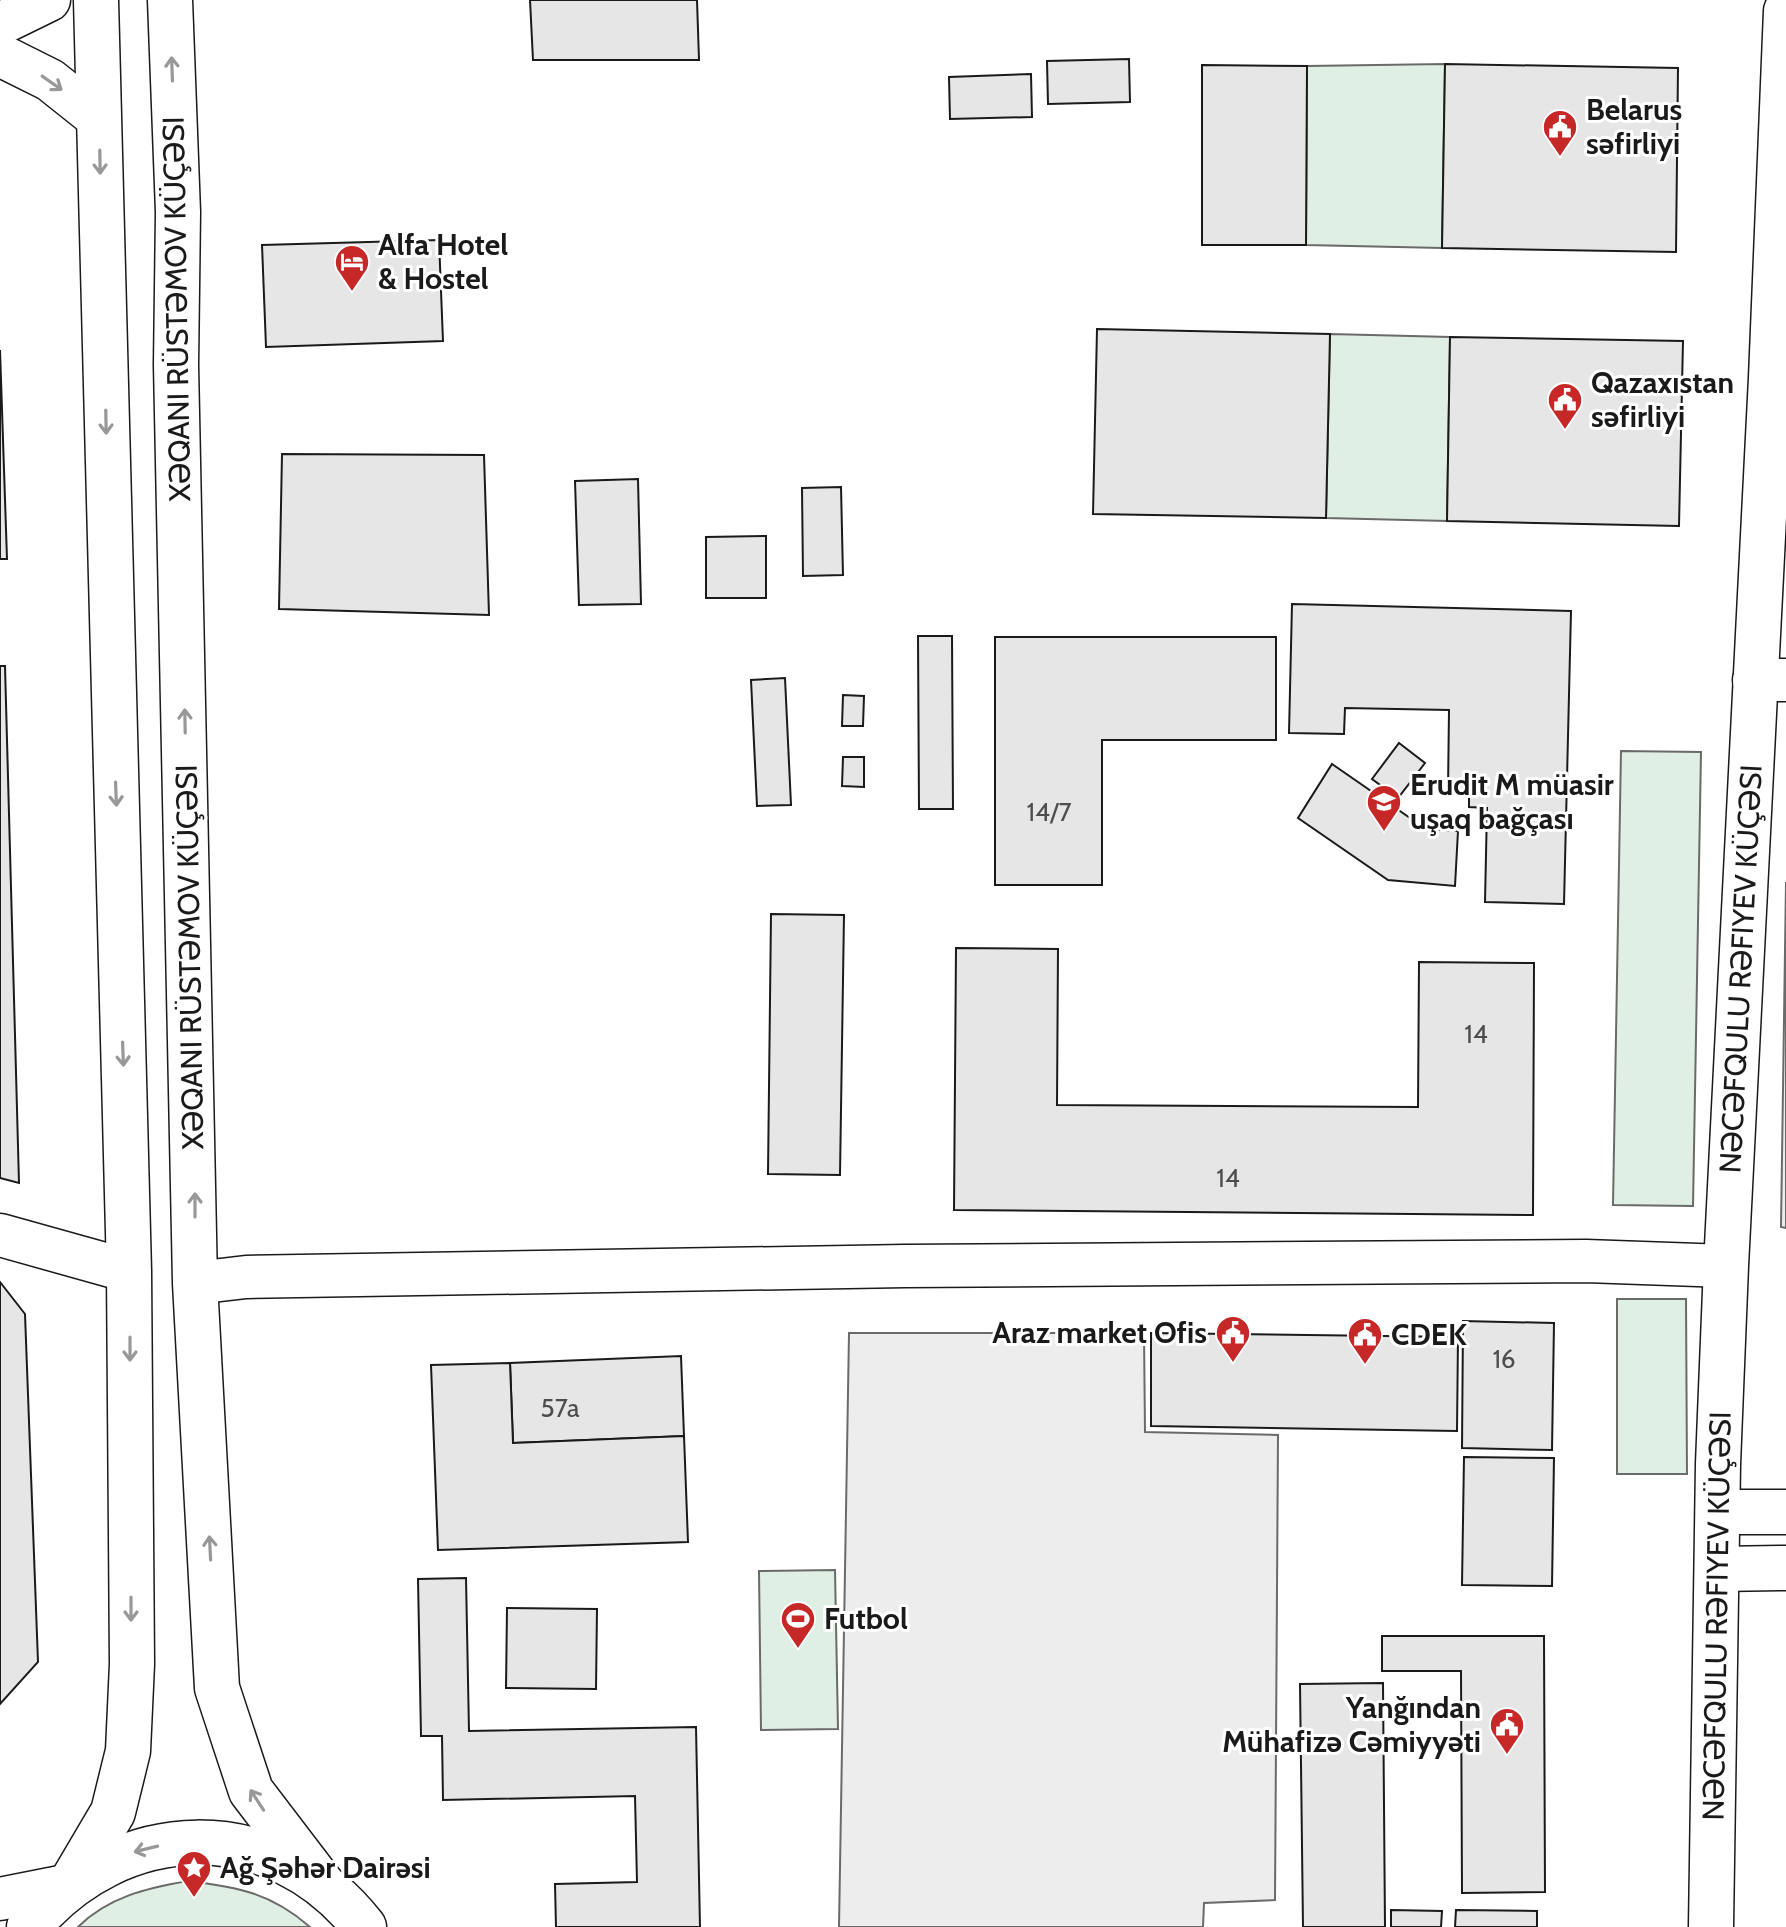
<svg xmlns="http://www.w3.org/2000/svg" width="1786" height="1927" font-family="Cabin,sans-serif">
<rect width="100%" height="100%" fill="#fff"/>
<g fill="#e0efe3" stroke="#6a6a6a" stroke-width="2">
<path d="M 1445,64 L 1442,248 L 1306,245 L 1307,66 Z"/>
<path d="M 1330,334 L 1450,337 L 1447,521 L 1326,518 Z"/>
<path d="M 1621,751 L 1701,752 L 1693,1206 L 1613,1205 Z"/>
<path d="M 1617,1299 L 1686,1299 L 1687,1474 L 1617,1474 Z"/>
<path d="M 835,1570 L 838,1729 L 761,1730 L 759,1571 Z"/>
<path d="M 188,1881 C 238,1887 271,1893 310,1927 L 78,1927 C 108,1897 147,1888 188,1881 Z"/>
</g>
<g fill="#ededed" stroke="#6a6a6a" stroke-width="2">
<path d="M 1786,882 L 1786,1228 L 1781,1227 Z"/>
<path d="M 849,1333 L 1144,1333 L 1145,1432 L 1278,1435 L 1275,1900 L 1204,1903 L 1203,1927 L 839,1927 Z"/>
</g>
<g fill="#e6e6e6" stroke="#1a1a1a" stroke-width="2">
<path d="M 530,0 L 697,0 L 699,60 L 533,60 Z"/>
<path d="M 1129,59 L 1130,102 L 1048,104 L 1047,61 Z"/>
<path d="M 1445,64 L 1678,68 L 1676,252 L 1442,248 Z"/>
<path d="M 1202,65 L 1307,66 L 1306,245 L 1202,245 Z"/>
<path d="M 1031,74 L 1032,117 L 950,119 L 949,77 Z"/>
<path d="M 439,240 L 443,341 L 266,347 L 262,245 Z"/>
<path d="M 1097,329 L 1330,334 L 1326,518 L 1093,514 Z"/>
<path d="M 1450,337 L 1683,341 L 1679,526 L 1447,521 Z"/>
<path d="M 0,350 L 7,559 L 0,559 Z"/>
<path d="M 282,454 L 484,455 L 489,615 L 279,609 Z"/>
<path d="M 638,479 L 641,604 L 579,605 L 575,481 Z"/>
<path d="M 841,487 L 843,575 L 803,576 L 802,488 Z"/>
<path d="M 766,536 L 766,598 L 706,598 L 706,537 Z"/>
<path d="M 1292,604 L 1571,611 L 1564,904 L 1485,902 L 1487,808 L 1469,807 L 1469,792 L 1448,791 L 1449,710 L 1345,708 L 1344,734 L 1289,733 Z"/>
<path d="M 918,636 L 952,636 L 953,809 L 919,809 Z"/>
<path d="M 995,637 L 1276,637 L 1276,740 L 1102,740 L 1102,885 L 995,885 Z"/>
<path d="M 0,666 L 5,666 L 19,1183 L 0,1178 Z"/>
<path d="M 785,678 L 791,805 L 757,806 L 751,680 Z"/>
<path d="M 843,695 L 864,696 L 863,726 L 842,726 Z"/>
<path d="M 1399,743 L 1425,763 L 1398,798 L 1372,779 Z"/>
<path d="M 843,757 L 864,757 L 864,787 L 842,786 Z"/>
<path d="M 1332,764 L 1426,829 L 1458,831 L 1455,886 L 1388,880 L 1298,818 Z"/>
<path d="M 771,914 L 844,915 L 840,1175 L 768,1174 Z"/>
<path d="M 956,948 L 1058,949 L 1057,1105 L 1418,1107 L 1419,962 L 1534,963 L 1533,1215 L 954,1210 Z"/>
<path d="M 0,1282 L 25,1314 L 38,1662 L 0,1704 Z"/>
<path d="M 1463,1321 L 1554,1323 L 1552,1450 L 1462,1448 Z"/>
<path d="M 1151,1333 L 1458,1337 L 1457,1431 L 1151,1426 Z"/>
<path d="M 681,1356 L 684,1436 L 513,1443 L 510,1363 Z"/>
<path d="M 510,1363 L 513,1443 L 684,1436 L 688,1542 L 438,1550 L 431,1365 Z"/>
<path d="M 1464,1457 L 1554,1458 L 1552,1586 L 1462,1585 Z"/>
<path d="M 466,1578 L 469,1731 L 696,1727 L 700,1927 L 556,1927 L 555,1884 L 637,1882 L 635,1796 L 443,1800 L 442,1736 L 421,1736 L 418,1579 Z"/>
<path d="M 507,1608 L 597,1609 L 596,1689 L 506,1688 Z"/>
<path d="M 1382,1636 L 1544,1636 L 1545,1892 L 1462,1893 L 1461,1671 L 1382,1671 Z"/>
<path d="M 1383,1683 L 1385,1927 L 1303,1927 L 1300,1684 Z"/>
<path d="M 1391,1910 L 1442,1911 L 1441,1927 L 1391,1927 Z"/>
<path d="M 1456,1910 L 1537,1911 L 1537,1927 L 1455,1927 Z"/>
</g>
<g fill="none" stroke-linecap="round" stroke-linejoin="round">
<defs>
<g id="minor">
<path d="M 0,24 L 49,0"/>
<path d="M 0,55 L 50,80 L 99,119"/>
<path d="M 1754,680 L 1786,680"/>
<path d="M 0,1235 L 129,1271"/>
<path d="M 195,1283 L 246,1277 L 905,1266 L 1586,1261 L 1726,1266"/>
<path d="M 0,1899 L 70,1885"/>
</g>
<g id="major">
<path d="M 170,0 L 178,212 L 176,365 L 195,1283 L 217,1688 L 251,1791 L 322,1884"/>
<path d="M 1718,1512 L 1786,1512"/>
<path d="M 1718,1569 L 1786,1568"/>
<path d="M 70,1885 L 113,1812 L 128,1751 L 132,1664 L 129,1271 L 96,0"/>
<path d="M 29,1927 C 120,1817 274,1812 364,1927"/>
<path d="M 1711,1927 L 1718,1464 L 1726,1266 L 1771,378 L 1786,11"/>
</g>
</defs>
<use href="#minor" stroke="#1a1a1a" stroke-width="45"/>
<use href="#major" stroke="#1a1a1a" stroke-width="47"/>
<use href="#minor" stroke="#fff" stroke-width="42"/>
<use href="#major" stroke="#fff" stroke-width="44"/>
</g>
<defs><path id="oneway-shaft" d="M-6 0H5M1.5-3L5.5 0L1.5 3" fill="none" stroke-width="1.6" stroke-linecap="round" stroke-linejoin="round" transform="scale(2)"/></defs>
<g stroke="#989898">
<use href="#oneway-shaft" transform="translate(172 69) rotate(-92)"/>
<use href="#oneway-shaft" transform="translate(52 83) rotate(35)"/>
<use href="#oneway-shaft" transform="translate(100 162) rotate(89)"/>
<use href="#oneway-shaft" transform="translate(106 422) rotate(89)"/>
<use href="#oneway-shaft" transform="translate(185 721) rotate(-91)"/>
<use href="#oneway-shaft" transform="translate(116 794) rotate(88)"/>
<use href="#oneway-shaft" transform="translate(123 1054) rotate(88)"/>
<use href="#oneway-shaft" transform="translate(195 1205) rotate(-90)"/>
<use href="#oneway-shaft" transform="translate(130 1349) rotate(90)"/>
<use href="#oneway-shaft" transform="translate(210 1548) rotate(-93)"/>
<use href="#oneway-shaft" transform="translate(131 1609) rotate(90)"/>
<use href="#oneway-shaft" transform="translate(257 1800) rotate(-123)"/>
<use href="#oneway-shaft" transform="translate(146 1849) rotate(166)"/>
</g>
<defs>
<symbol id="civic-pin" viewBox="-11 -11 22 30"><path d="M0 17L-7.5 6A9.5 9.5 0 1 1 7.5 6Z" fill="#c62828" stroke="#fff"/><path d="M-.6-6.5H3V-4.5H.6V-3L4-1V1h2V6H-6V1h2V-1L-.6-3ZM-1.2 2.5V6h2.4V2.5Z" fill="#fff"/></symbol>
<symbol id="hotel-pin" viewBox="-11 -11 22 30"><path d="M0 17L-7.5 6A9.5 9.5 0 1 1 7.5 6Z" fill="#c62828" stroke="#fff"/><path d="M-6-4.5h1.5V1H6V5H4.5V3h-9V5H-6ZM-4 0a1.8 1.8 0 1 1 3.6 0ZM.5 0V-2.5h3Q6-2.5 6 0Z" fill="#fff"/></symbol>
<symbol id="school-pin" viewBox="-11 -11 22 30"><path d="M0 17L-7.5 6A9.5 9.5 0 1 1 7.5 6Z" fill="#c62828" stroke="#fff"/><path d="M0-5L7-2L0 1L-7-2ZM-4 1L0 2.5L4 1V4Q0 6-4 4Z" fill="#fff"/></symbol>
<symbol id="stadium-pin" viewBox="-11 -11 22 30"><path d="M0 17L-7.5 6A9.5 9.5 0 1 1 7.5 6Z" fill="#c62828" stroke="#fff"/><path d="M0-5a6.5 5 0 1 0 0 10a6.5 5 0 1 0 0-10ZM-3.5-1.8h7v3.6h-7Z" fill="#fff"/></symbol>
<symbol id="sight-pin" viewBox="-11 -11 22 30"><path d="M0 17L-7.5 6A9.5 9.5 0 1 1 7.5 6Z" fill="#c62828" stroke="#fff"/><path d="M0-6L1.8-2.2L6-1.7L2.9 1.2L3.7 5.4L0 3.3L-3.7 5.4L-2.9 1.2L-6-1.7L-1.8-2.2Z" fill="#fff"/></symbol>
</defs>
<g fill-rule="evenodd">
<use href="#civic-pin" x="1540" y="107" width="40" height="54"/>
<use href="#hotel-pin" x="332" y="242" width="40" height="54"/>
<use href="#civic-pin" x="1545" y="380" width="40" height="54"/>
<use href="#school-pin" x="1364" y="782" width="40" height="54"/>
<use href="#civic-pin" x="1213" y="1313" width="40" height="54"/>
<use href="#civic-pin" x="1345" y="1315" width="40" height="54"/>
<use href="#stadium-pin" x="778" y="1599" width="40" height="54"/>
<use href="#civic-pin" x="1487" y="1705" width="40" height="54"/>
<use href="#sight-pin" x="174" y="1848" width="40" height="54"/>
</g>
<g text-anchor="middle" stroke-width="6" stroke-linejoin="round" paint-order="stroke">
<g font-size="26" fill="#4d4d4d">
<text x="1049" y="821">14/7</text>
<text x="1476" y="1043">14</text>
<text x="1228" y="1187">14</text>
<text x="1504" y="1368">16</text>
<text x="560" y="1417">57a</text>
</g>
<g font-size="30" font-weight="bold" fill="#1a1a1a" stroke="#fff" text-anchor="start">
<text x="1586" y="120">Belarus<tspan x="1586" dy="34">səfirliyi</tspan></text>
<text x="378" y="255">Alfa Hotel<tspan x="378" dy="34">&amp; Hostel</tspan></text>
<text x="1591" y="393">Qazaxıstan<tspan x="1591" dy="34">səfirliyi</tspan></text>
<text x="1410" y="795">Erudit M müasir<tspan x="1410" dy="34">uşaq bağçası</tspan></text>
<text x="1207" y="1343" text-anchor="end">Araz market Ofis</text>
<text x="1391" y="1345">CDEK</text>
<text x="824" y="1629">Futbol</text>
<text x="1481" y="1718" text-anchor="end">Yanğından<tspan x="1481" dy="34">Mühafizə Cəmiyyəti</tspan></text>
<text x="220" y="1878">Ağ Şəhər Dairəsi</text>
</g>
<g font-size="30" fill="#1a1a1a" stroke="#fff">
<text transform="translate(177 309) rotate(-91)" y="10">XƏQANI RÜSTƏMOV KÜÇƏSI</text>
<text transform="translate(190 957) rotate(-91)" y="10">XƏQANI RÜSTƏMOV KÜÇƏSI</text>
<text transform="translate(1741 969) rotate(-87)" y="10">NƏCƏFQULU RƏFIYEV KÜÇƏSI</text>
<text transform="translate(1717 1616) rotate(-89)" y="10">NƏCƏFQULU RƏFIYEV KÜÇƏSI</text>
</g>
</g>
</svg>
